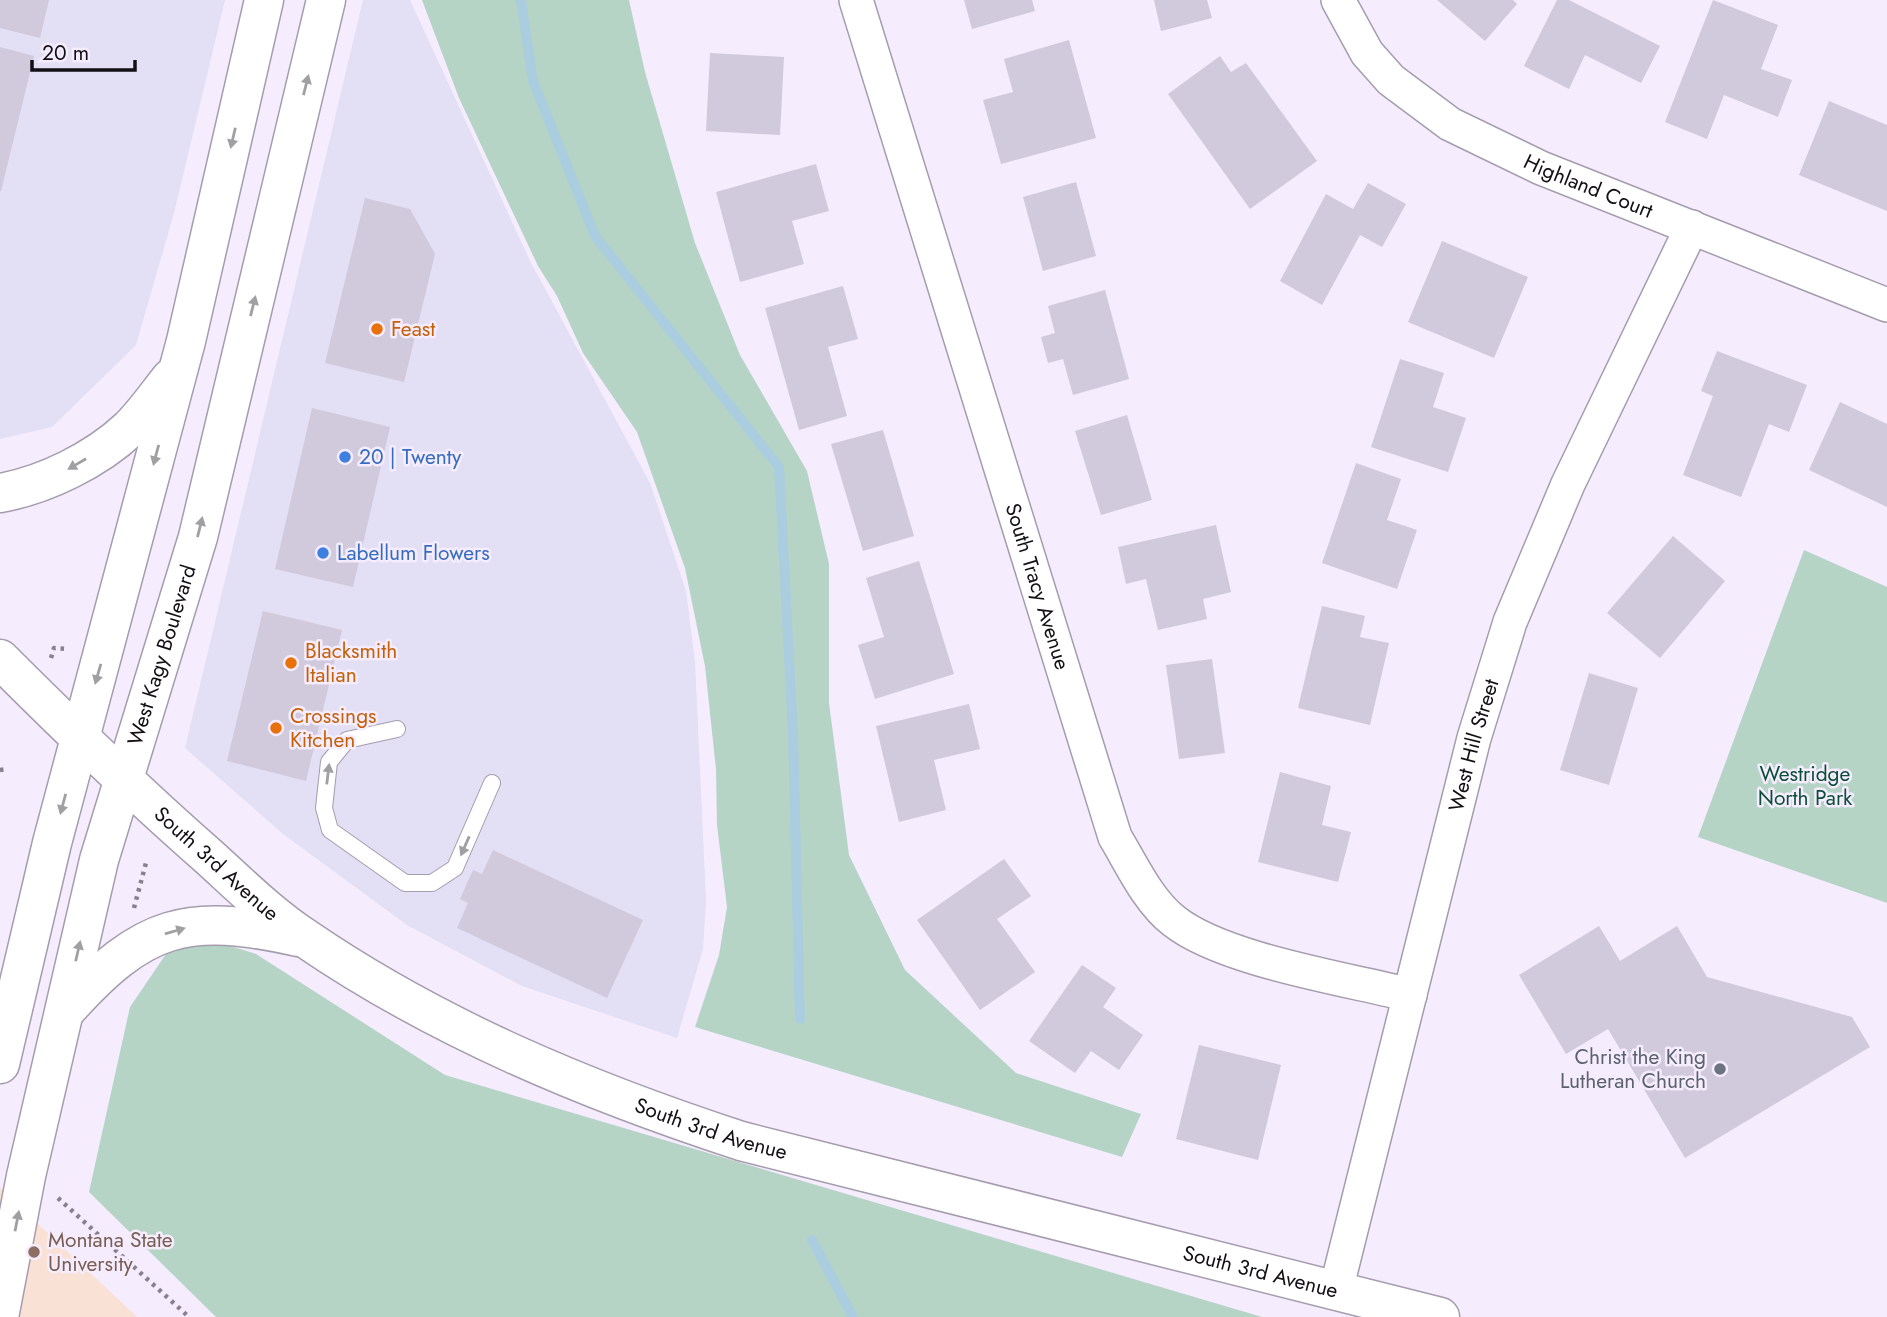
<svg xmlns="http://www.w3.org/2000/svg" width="1887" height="1317" font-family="Jost,sans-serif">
<rect width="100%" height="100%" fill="#f5ecfe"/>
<g fill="#e3dff4">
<path d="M 0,0 L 225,0 L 174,213 L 136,345 L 52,427 L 0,439 Z"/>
<path d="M 363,0 L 410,0 L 530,261 L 650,483 L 686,591 L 695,662 L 706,901 L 703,949 L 677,1038 L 522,986 L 407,925 L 283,834 L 185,748 Z"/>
</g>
<path fill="#f9e1d6" d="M 0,1188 L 137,1317 L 0,1317 Z"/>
<g fill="#b5d4c5">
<path d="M 422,0 L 629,0 L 645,72 L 695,243 L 740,355 L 807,471 L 829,564 L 829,703 L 849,855 L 905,970 L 1016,1073 L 1141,1114 L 1122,1157 L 695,1027 L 719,955 L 727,907 L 717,825 L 716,769 L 705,666 L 685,568 L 637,432 L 583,353 L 557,296 L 538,266 L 459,98 Z"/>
<path d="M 1804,550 L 1887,587 L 1887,903 L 1698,837 Z"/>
<path d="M 212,940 L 256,954 L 445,1075 L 1262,1317 L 216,1317 L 89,1192 L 130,1007 L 168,951 Z"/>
</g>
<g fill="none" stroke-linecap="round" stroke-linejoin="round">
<g stroke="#abcde0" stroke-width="10">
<path d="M 521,0 L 533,81 L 595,236 L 779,467 L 793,734 L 800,1019"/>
<path d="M 812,1240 L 853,1317"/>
</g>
</g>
<g fill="#d1cadc">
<path d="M 0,0 L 49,0 L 40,38 L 0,28 Z"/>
<path d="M 964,0 L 1032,0 L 1035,11 L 972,29 Z"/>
<path d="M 1154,0 L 1207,0 L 1212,18 L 1161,31 Z"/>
<path d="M 1437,0 L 1513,0 L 1517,4 L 1485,41 Z"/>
<path d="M 1557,0 L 1569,0 L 1660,46 L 1641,83 L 1585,55 L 1569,89 L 1524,66 Z"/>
<path d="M 1713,0 L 1778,25 L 1761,69 L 1792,80 L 1778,117 L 1724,95 L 1707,139 L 1665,122 Z"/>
<path d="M 1069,40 L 1096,138 L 1001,164 L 983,100 L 1013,92 L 1004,59 Z"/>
<path d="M 0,47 L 34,56 L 1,191 L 0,191 Z"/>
<path d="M 710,53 L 784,57 L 780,135 L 706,131 Z"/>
<path d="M 1220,56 L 1231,72 L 1246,63 L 1317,161 L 1250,209 L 1168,94 Z"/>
<path d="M 1829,101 L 1887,125 L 1887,211 L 1799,175 Z"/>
<path d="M 816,164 L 829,211 L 792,221 L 804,264 L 740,282 L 716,192 Z"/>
<path d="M 1076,182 L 1096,256 L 1043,271 L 1023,197 Z"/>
<path d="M 1368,183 L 1406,204 L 1382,247 L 1360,235 L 1322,305 L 1280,281 L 1326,194 L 1353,209 Z"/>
<path d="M 365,198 L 410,209 L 435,254 L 404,382 L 325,363 Z"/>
<path d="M 1442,241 L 1528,277 L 1494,358 L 1408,322 Z"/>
<path d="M 843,286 L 858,339 L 828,347 L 847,416 L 799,430 L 765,308 Z"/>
<path d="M 1105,290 L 1129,379 L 1073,395 L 1063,359 L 1048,363 L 1041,337 L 1055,333 L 1048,306 Z"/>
<path d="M 1717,351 L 1807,385 L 1789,432 L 1769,424 L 1741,497 L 1683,475 L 1713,396 L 1701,391 Z"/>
<path d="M 1400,359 L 1444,373 L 1433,407 L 1466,418 L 1448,472 L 1371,447 Z"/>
<path d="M 1840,402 L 1887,424 L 1887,507 L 1809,470 Z"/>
<path d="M 312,408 L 390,427 L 353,587 L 275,569 Z"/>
<path d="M 1127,415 L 1152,500 L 1101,515 L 1075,431 Z"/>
<path d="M 883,430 L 914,536 L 863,551 L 831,444 Z"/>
<path d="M 1356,463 L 1401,479 L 1387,520 L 1417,530 L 1397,589 L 1322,563 Z"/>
<path d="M 1216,525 L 1231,592 L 1203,599 L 1207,619 L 1158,630 L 1146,579 L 1126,584 L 1118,547 Z"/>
<path d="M 1673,536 L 1725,581 L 1660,658 L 1607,613 Z"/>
<path d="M 919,561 L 954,674 L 875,699 L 858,645 L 884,637 L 866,578 Z"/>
<path d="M 1322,606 L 1365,616 L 1360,637 L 1389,643 L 1370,725 L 1298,708 Z"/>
<path d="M 263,611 L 342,630 L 306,781 L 227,761 Z"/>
<path d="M 1212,659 L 1225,753 L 1179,759 L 1166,665 Z"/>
<path d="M 1589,673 L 1638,688 L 1609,785 L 1560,770 Z"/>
<path d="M 969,704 L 980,749 L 934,760 L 946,810 L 899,822 L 876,726 Z"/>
<path d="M 1280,772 L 1331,786 L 1322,825 L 1351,832 L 1338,882 L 1258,862 Z"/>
<path d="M 493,850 L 643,920 L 607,998 L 457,928 L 468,903 L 460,899 L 473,870 L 482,874 Z"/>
<path d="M 1004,859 L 1031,896 L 997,919 L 1035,972 L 980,1010 L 917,920 Z"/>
<path d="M 1599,926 L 1620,961 L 1677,926 L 1707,977 L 1852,1017 L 1870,1047 L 1685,1158 L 1608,1029 L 1566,1054 L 1519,975 Z"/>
<path d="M 1082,965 L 1116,988 L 1103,1007 L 1143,1035 L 1119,1070 L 1091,1051 L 1075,1073 L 1029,1041 Z"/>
<path d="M 1199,1045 L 1281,1065 L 1258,1160 L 1176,1139 Z"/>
</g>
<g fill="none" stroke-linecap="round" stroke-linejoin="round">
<defs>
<path id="service" d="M 397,729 L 347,740 L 329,762 L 324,808 L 330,830 L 405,883 L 432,883 L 455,868 L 492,783"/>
<g id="minor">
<path id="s1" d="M 856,0 L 1115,837 C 1132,865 1148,901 1174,921 C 1223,960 1347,979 1410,995"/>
<path id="s2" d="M 1338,0 L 1367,53 L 1391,80 L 1450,124 L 1541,168 L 1887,305"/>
<path id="s3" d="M 1336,1290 L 1474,738 L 1510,622 L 1568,484 L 1692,227"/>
</g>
<g id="secondary">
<path d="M 0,493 C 45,485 96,460 130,428 C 145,413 158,394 171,378"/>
<path id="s4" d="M 0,659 C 67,726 136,793 208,856 C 239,884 270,915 305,938 C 438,1029 588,1091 741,1141 L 1440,1317"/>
<path d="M 67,1009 C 143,924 187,912 298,937"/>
<path d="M 0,1064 L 52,843 L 186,341 L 264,0"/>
<path id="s5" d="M 0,1312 L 26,1176 L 99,860 L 198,537 L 326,0"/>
</g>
</defs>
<use href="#service" stroke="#a59cad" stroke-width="18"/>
<use href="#minor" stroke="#a59cad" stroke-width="36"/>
<use href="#secondary" stroke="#a59cad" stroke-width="41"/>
<g stroke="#87818d" stroke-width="4.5" stroke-dasharray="3.5 5" stroke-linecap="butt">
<path d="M 51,658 L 54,648 L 66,649"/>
<path d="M 0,770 L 7,769"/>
<path d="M 134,908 L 147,859"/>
<path d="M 58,1198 L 189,1317"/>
</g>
<use href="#service" stroke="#fff" stroke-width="16"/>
<use href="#minor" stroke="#fff" stroke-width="33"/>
<use href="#secondary" stroke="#fff" stroke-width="38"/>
</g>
<defs><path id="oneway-solid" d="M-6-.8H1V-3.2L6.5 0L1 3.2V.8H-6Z" transform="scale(1.75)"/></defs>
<g fill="#a09fa1">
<use href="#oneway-solid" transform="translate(306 85) rotate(-76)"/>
<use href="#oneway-solid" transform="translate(233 138) rotate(103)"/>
<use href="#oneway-solid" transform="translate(253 306) rotate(-76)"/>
<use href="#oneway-solid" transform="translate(156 455) rotate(105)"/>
<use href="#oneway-solid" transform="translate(77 464) rotate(150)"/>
<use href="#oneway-solid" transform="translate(200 527) rotate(-76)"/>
<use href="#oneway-solid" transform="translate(98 674) rotate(106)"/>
<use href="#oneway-solid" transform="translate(328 774) rotate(-83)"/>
<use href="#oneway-solid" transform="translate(63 804) rotate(105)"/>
<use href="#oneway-solid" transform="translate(465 846) rotate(114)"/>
<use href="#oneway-solid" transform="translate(175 931) rotate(-16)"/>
<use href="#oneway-solid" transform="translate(78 951) rotate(-77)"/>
<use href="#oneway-solid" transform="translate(17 1221) rotate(-79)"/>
</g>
<g fill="#e8710a" stroke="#f5ecfe" stroke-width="2.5">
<circle cx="377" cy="329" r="7"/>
<circle cx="291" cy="663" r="7"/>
<circle cx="276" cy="728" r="7"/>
</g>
<g fill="#3f7fe0" stroke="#f5ecfe" stroke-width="2.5">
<circle cx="345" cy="457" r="7"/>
<circle cx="323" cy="553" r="7"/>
</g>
<circle fill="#6b7280" stroke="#f5ecfe" stroke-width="2.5" cx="1720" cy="1069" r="7"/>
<circle fill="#8d6e63" stroke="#f5ecfe" stroke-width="2.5" cx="34" cy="1252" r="7"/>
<g text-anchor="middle" stroke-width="5" stroke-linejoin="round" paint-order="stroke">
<g font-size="21" fill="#120f15" stroke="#f5ecfe">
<text dy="7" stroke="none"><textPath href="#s2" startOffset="322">Highland Court</textPath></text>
<text dy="7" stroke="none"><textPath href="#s1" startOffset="614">South Tracy Avenue</textPath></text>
<text dy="7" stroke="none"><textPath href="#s5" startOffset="677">West Kagy Boulevard</textPath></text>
<text dy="7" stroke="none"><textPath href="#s3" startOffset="562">West Hill Street</textPath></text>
<text dy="7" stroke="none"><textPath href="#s4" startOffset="298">South 3rd Avenue</textPath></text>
<text dy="7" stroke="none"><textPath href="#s4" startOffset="864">South 3rd Avenue</textPath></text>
<text dy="7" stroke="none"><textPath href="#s4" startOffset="1432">South 3rd Avenue</textPath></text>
</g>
<g font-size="21" fill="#c56008" stroke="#f5ecfe" text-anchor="start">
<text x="391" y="336">Feast</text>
<text x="305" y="658">Blacksmith<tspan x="305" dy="24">Italian</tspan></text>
<text x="290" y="723">Crossings<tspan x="290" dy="24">Kitchen</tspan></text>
</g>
<g font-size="21" fill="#366cbe" stroke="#f5ecfe" text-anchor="start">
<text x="359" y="464">20 | Twenty</text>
<text x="337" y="560">Labellum Flowers</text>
</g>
<g font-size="21" fill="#0c4f39" stroke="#f5ecfe">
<text x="1805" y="781">Westridge<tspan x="1805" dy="24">North Park</tspan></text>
</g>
<g font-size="21" fill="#5b616d" stroke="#f5ecfe" text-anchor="end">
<text x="1706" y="1064">Christ the King<tspan x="1706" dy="24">Lutheran Church</tspan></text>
</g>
<g font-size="21" fill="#785e54" stroke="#f5ecfe" text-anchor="start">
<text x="48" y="1247">Montana State<tspan x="48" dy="24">University</tspan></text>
</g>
</g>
<path d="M32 60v10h103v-10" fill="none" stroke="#120f15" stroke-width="3.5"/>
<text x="42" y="60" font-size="21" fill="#120f15" stroke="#f5ecfe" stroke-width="5" paint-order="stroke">20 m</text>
</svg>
